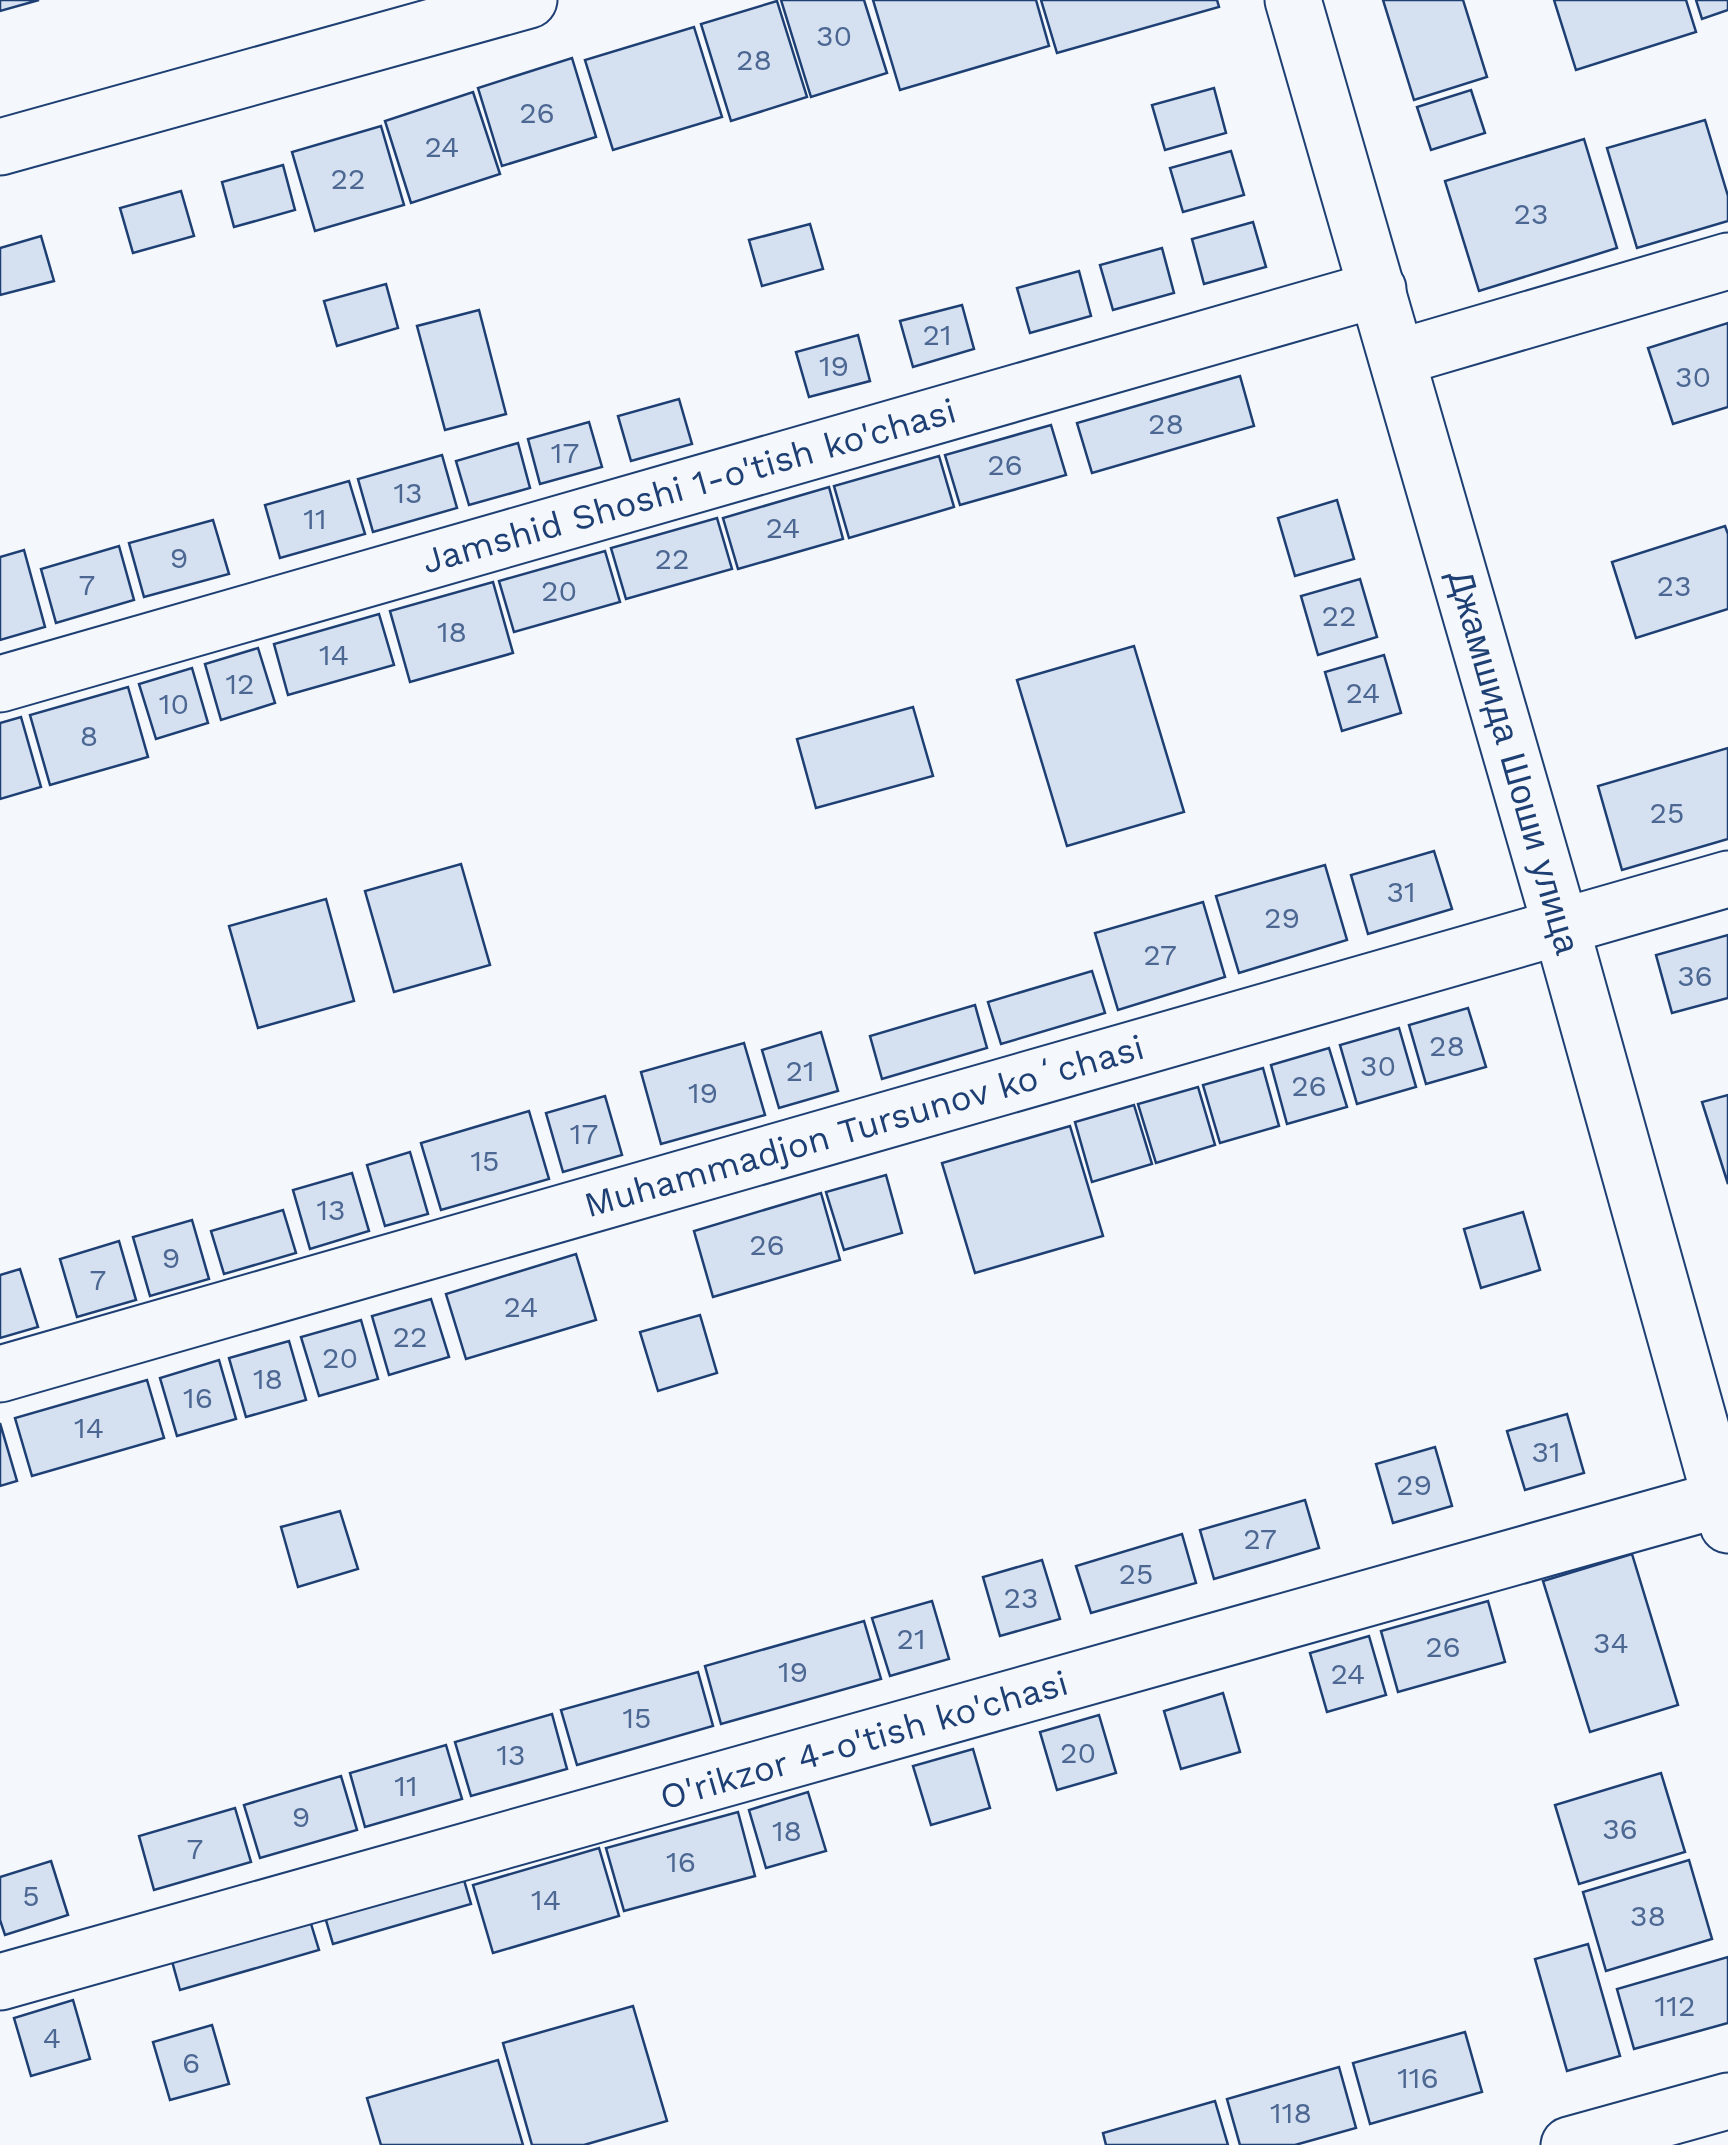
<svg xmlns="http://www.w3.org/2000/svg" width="1728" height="2145" font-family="'Work Sans',sans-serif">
<rect width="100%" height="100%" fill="#f4f7fb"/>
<g fill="#d5e0f0" stroke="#1d3f73" stroke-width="2.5">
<path d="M 0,0 L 39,0 L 0,11 Z"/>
<path d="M 781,0 L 864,0 L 887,73 L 811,97 Z"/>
<path d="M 873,0 L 1036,0 L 1049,46 L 900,90 Z"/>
<path d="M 1041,0 L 1217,0 L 1219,7 L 1057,53 Z"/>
<path d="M 1383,0 L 1463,0 L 1487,77 L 1414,100 Z"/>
<path d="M 1554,0 L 1686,0 L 1696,32 L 1576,70 Z"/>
<path d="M 1696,0 L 1728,0 L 1728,10 L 1702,19 Z"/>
<path d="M 777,1 L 807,97 L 731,121 L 701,24 Z"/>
<path d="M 694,27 L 722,117 L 613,150 L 585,60 Z"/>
<path d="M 572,58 L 596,137 L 502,166 L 478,88 Z"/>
<path d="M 1214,88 L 1226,133 L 1165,150 L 1152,105 Z"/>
<path d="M 1471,90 L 1485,133 L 1431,150 L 1417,107 Z"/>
<path d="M 473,92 L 500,174 L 411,203 L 385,121 Z"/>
<path d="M 1705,120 L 1728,196 L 1728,221 L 1637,248 L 1607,148 Z"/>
<path d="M 381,126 L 404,205 L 315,231 L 292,152 Z"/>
<path d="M 1584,139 L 1617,248 L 1479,291 L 1445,181 Z"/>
<path d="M 1231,151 L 1244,195 L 1183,212 L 1170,168 Z"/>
<path d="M 283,165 L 295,210 L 234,227 L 222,182 Z"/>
<path d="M 181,191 L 194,236 L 133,253 L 120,208 Z"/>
<path d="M 1253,222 L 1266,267 L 1204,284 L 1192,239 Z"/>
<path d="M 810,224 L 823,269 L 762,286 L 749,240 Z"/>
<path d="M 41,236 L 54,281 L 0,295 L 0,248 Z"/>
<path d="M 1162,248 L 1174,293 L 1113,310 L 1100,265 Z"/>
<path d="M 1079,271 L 1091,316 L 1030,333 L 1017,288 Z"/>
<path d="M 386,284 L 398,328 L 337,346 L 324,301 Z"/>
<path d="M 962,305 L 974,349 L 913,367 L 900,321 Z"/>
<path d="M 479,310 L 506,414 L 445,430 L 417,326 Z"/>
<path d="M 1728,323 L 1728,407 L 1673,424 L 1648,348 Z"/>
<path d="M 858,335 L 870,381 L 809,397 L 796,352 Z"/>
<path d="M 1240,376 L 1254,426 L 1092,473 L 1077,423 Z"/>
<path d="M 679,399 L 692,444 L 631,461 L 618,416 Z"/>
<path d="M 589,422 L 602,467 L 540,484 L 528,439 Z"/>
<path d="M 1051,425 L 1066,475 L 960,505 L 945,455 Z"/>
<path d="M 518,443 L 530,488 L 469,505 L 456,461 Z"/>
<path d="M 442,455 L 457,508 L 373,532 L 358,479 Z"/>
<path d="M 939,456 L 954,507 L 849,538 L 834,486 Z"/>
<path d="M 349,481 L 365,534 L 280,558 L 265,505 Z"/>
<path d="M 829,487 L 843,539 L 738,569 L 723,518 Z"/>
<path d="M 1337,500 L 1354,559 L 1295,576 L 1278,518 Z"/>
<path d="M 717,518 L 732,569 L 626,599 L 611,548 Z"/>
<path d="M 213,520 L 229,574 L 144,597 L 129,543 Z"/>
<path d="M 1725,526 L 1728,534 L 1728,609 L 1636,638 L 1612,562 Z"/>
<path d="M 119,546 L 134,600 L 56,623 L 41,569 Z"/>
<path d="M 24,550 L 45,627 L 0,640 L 0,557 Z"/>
<path d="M 605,551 L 620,602 L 514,632 L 499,581 Z"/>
<path d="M 1360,579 L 1377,637 L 1318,655 L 1301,596 Z"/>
<path d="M 493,582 L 513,653 L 410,682 L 390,611 Z"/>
<path d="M 379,614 L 394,665 L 288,695 L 274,644 Z"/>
<path d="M 1134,646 L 1184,812 L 1067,846 L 1017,680 Z"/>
<path d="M 258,648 L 275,703 L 221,720 L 205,664 Z"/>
<path d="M 1384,655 L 1401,713 L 1342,731 L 1325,672 Z"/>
<path d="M 192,668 L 208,723 L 156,739 L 139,684 Z"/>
<path d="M 128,687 L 148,757 L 50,785 L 30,715 Z"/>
<path d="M 913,707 L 933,776 L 816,808 L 797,739 Z"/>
<path d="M 21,717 L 41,787 L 0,799 L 0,723 Z"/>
<path d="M 1728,748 L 1728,839 L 1622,870 L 1598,786 Z"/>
<path d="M 1434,851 L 1452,909 L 1368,934 L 1351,875 Z"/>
<path d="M 461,864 L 490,965 L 394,992 L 365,891 Z"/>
<path d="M 1325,865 L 1347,940 L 1239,973 L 1216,896 Z"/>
<path d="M 326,899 L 354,1001 L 258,1028 L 229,926 Z"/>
<path d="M 1203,902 L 1225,977 L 1118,1010 L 1095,933 Z"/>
<path d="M 1728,935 L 1728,998 L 1672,1013 L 1656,955 Z"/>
<path d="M 1092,971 L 1105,1013 L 1001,1044 L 988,1002 Z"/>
<path d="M 975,1005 L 987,1048 L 882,1079 L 870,1036 Z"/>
<path d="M 1468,1008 L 1486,1067 L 1426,1084 L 1409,1025 Z"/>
<path d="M 1399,1028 L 1416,1087 L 1357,1104 L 1340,1045 Z"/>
<path d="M 821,1032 L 838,1091 L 779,1108 L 762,1050 Z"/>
<path d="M 744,1043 L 765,1115 L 661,1144 L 641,1072 Z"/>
<path d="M 1329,1048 L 1347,1107 L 1287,1124 L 1271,1065 Z"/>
<path d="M 1263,1068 L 1279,1126 L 1220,1143 L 1203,1085 Z"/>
<path d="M 1198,1087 L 1215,1145 L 1156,1163 L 1138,1104 Z"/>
<path d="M 1728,1095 L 1728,1184 L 1702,1102 Z"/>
<path d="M 605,1096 L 622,1155 L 563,1172 L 546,1113 Z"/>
<path d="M 1134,1105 L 1152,1164 L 1092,1182 L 1075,1122 Z"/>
<path d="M 529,1111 L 549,1179 L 441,1210 L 421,1143 Z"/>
<path d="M 1070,1126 L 1103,1236 L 975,1273 L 942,1163 Z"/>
<path d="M 410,1152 L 428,1214 L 385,1226 L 367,1165 Z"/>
<path d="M 352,1173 L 369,1231 L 310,1249 L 293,1190 Z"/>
<path d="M 886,1175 L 902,1233 L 844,1250 L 826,1192 Z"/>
<path d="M 821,1193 L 840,1260 L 713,1297 L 694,1231 Z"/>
<path d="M 283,1210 L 296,1253 L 224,1274 L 211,1231 Z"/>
<path d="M 1523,1212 L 1540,1270 L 1481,1288 L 1464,1229 Z"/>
<path d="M 192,1220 L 209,1279 L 150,1296 L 133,1237 Z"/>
<path d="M 119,1241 L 136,1300 L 77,1317 L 60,1259 Z"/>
<path d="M 576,1254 L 596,1320 L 466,1359 L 446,1294 Z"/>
<path d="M 20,1269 L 38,1327 L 0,1338 L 0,1275 Z"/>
<path d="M 431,1299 L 449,1357 L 389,1375 L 372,1316 Z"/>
<path d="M 700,1315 L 717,1373 L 658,1391 L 640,1332 Z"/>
<path d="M 361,1320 L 378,1379 L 319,1396 L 301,1337 Z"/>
<path d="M 289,1341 L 306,1400 L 246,1417 L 229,1358 Z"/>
<path d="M 219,1360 L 236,1419 L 177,1436 L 160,1378 Z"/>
<path d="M 147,1380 L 164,1438 L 32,1476 L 15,1418 Z"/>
<path d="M 1567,1414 L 1584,1473 L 1525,1490 L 1507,1431 Z"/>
<path d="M 0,1423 L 17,1481 L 0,1486 Z"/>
<path d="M 1435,1447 L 1452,1506 L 1393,1523 L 1376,1464 Z"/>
<path d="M 1305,1500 L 1319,1548 L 1214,1579 L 1200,1530 Z"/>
<path d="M 340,1511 L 358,1569 L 298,1587 L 281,1527 Z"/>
<path d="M 1182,1534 L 1196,1583 L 1091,1613 L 1076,1566 Z"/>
<path d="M 1632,1554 L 1678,1705 L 1590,1732 L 1543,1581 Z"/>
<path d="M 1042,1560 L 1060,1619 L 1000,1636 L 983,1577 Z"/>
<path d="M 932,1601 L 949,1659 L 890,1676 L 872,1618 Z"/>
<path d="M 1488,1601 L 1505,1662 L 1398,1692 L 1381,1631 Z"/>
<path d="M 864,1621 L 881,1679 L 721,1724 L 705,1666 Z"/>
<path d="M 1369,1636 L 1386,1695 L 1327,1712 L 1310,1653 Z"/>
<path d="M 698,1672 L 713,1726 L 577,1765 L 561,1710 Z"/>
<path d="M 1223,1693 L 1240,1752 L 1181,1769 L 1164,1711 Z"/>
<path d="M 552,1714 L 567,1769 L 471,1796 L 455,1742 Z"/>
<path d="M 1099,1715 L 1116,1773 L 1057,1790 L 1040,1732 Z"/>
<path d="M 446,1745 L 462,1799 L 365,1827 L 350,1773 Z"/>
<path d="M 973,1749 L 990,1808 L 931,1825 L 913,1766 Z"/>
<path d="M 1661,1773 L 1685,1852 L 1579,1884 L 1555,1805 Z"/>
<path d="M 341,1776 L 357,1830 L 260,1858 L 244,1805 Z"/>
<path d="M 808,1792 L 826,1851 L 766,1868 L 749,1810 Z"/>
<path d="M 235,1808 L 251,1862 L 154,1890 L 139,1836 Z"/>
<path d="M 738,1812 L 755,1876 L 624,1911 L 606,1848 Z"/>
<path d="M 599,1848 L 619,1916 L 493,1953 L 473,1885 Z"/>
<path d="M 1689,1860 L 1712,1939 L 1606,1971 L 1583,1892 Z"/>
<path d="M 51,1861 L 68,1915 L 5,1935 L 0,1920 L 0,1877 Z"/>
<path d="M 461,1870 L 471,1904 L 333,1944 L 323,1910 Z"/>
<path d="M 308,1914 L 319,1950 L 180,1990 L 170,1954 Z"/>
<path d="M 1588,1944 L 1620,2056 L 1567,2071 L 1535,1959 Z"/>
<path d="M 1728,1957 L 1728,2023 L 1634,2049 L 1617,1989 Z"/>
<path d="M 73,2000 L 90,2059 L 31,2076 L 14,2018 Z"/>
<path d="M 633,2006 L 667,2121 L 584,2145 L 532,2145 L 503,2043 Z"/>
<path d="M 212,2025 L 229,2084 L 170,2100 L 153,2042 Z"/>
<path d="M 1465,2032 L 1482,2092 L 1370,2124 L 1353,2063 Z"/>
<path d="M 498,2060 L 523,2145 L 381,2145 L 367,2098 Z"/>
<path d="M 1339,2067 L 1356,2128 L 1295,2145 L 1240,2145 L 1227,2099 Z"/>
<path d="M 1215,2101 L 1228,2145 L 1106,2145 L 1103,2133 Z"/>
</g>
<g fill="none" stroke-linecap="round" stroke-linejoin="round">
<defs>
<g id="minor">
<path d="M 1293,0 L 1561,927 L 1728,1525"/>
<path d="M 0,147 L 529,0"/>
<path d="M 1397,358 L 1728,261"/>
<path d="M 0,684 L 1378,289"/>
<path d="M 0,1374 L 1728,879"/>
<path d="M 0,1982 L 1728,1497"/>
</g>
<path id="major" d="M 1569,2145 L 1728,2101"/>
</defs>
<use href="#minor" stroke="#1d3f73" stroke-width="59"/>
<use href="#major" stroke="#1d3f73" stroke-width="59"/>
<use href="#minor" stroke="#f4f7fb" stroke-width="55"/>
<use href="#major" stroke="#f4f7fb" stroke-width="55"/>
</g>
<g text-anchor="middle" stroke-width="8" stroke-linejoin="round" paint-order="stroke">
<g font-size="30" fill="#4b6792">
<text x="834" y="46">30</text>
<text x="754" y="70">28</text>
<text x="537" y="123">26</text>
<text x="442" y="157">24</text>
<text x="348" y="189">22</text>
<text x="1531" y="224">23</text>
<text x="937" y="345">21</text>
<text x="834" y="376">19</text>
<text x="1693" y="387">30</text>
<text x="1166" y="434">28</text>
<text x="565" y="463">17</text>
<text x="1005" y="475">26</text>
<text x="408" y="503">13</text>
<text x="315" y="529">11</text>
<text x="783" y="538">24</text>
<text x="179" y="568">9</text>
<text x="672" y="569">22</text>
<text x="87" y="595">7</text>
<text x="1674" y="596">23</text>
<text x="559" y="601">20</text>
<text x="1339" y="626">22</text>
<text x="452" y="642">18</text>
<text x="334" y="665">14</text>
<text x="240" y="694">12</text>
<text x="1363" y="703">24</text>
<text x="174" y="714">10</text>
<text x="89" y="746">8</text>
<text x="1667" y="823">25</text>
<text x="1401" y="902">31</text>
<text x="1282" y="928">29</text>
<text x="1160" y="965">27</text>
<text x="1695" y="986">36</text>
<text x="1447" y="1056">28</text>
<text x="1378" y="1076">30</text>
<text x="800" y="1081">21</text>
<text x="1309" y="1096">26</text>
<text x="703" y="1103">19</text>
<text x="584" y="1144">17</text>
<text x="485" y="1171">15</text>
<text x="331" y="1220">13</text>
<text x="767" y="1255">26</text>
<text x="171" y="1268">9</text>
<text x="98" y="1290">7</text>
<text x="521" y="1317">24</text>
<text x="410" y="1347">22</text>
<text x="340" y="1368">20</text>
<text x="268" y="1389">18</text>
<text x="198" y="1408">16</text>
<text x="89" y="1438">14</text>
<text x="1546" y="1462">31</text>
<text x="1414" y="1495">29</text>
<text x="1260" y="1549">27</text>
<text x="1136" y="1584">25</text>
<text x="1021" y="1608">23</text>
<text x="911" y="1649">21</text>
<text x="1611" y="1653">34</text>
<text x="1443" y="1657">26</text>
<text x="793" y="1682">19</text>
<text x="1348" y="1684">24</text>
<text x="637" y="1728">15</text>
<text x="1078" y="1763">20</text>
<text x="511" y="1765">13</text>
<text x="406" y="1796">11</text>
<text x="301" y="1827">9</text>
<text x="1620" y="1839">36</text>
<text x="787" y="1841">18</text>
<text x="195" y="1859">7</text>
<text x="681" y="1872">16</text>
<text x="31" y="1906">5</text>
<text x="546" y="1910">14</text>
<text x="1648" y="1926">38</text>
<text x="1675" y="2016">112</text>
<text x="52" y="2048">4</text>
<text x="191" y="2073">6</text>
<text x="1418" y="2088">116</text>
<text x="1291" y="2123">118</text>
</g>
<g font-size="35" fill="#1d3f73" stroke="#f4f7fb">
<text transform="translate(689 486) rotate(-16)" y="12">Jamshid Shoshi 1-o'tish ko'chasi</text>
<text transform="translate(1514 762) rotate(74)" y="12">Джамшида Шоши улица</text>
<text transform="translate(864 1126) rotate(-16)" y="12">Muhammadjon Tursunov koʻchasi</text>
<text transform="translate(864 1740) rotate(-16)" y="12">O'rikzor 4-o'tish ko'chasi</text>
</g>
</g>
</svg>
